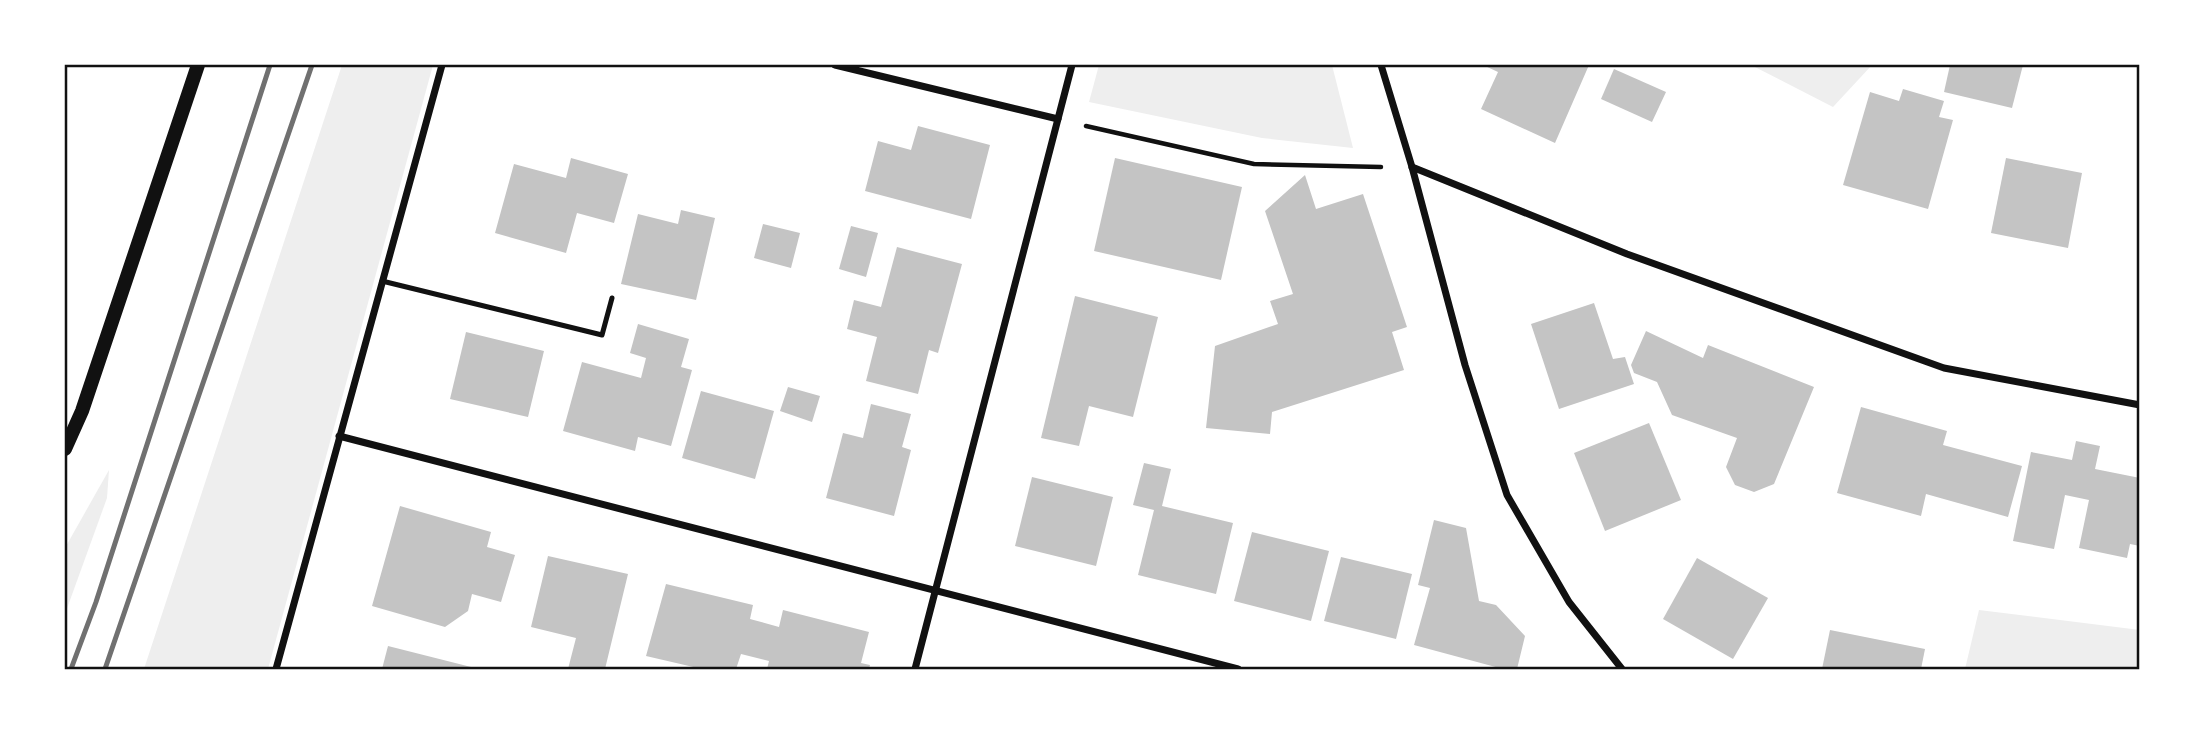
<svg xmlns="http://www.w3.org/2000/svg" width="2205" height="734" font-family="Arial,sans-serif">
<rect width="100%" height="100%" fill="#fff"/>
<g fill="#eee">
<path d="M 342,65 L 433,65 L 268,669 L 144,669 Z"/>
<path d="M 1099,65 L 1332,65 L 1353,148 L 1262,138 L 1089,102 Z"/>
<path d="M 1751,65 L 1872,65 L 1833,107 Z"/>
<path d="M 109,470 L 107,498 L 65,614 L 65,548 Z"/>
<path d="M 1979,610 L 2140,630 L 2140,669 L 1965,669 Z"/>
</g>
<g fill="#c4c4c4">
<path d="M 1483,65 L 1589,65 L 1555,143 L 1481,109 L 1498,72 Z"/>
<path d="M 1950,65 L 2023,65 L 2012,108 L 1944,92 Z"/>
<path d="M 1614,69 L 1666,92 L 1652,122 L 1601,99 Z"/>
<path d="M 1903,89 L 1944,101 L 1939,117 L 1953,120 L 1928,209 L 1843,185 L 1870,92 L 1899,101 Z"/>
<path d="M 918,126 L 990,145 L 971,219 L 865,191 L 878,141 L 911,150 Z"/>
<path d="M 571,158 L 628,174 L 614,223 L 577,213 L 566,253 L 495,233 L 514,164 L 566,178 Z"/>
<path d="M 1115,158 L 1242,187 L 1221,280 L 1094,251 Z"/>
<path d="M 2006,158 L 2082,173 L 2068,248 L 1991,233 Z"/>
<path d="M 1305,175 L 1316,209 L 1363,194 L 1407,327 L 1392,332 L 1404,370 L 1272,412 L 1270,434 L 1206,428 L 1215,346 L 1278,324 L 1270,301 L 1293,294 L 1265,211 Z"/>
<path d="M 681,210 L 715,218 L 696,300 L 621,284 L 638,214 L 678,224 Z"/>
<path d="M 763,224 L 800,233 L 791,268 L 754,258 Z"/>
<path d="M 851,226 L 878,233 L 866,277 L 839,269 Z"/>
<path d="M 897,247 L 962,264 L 938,353 L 929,350 L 918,394 L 866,381 L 877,337 L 847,329 L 854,300 L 881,307 Z"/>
<path d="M 1075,296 L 1158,317 L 1133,417 L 1089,406 L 1079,446 L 1041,438 Z"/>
<path d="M 1594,303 L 1613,359 L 1625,357 L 1634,384 L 1559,409 L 1531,324 Z"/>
<path d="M 638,324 L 689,339 L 681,367 L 692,370 L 671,446 L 638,437 L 635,451 L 563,431 L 582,362 L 641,378 L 646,358 L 630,353 Z"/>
<path d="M 1646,331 L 1703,358 L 1708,345 L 1814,387 L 1774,484 L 1754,492 L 1735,485 L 1726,467 L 1737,438 L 1672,415 L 1657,382 L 1634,373 L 1631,365 Z"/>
<path d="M 466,332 L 544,351 L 528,417 L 450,399 Z"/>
<path d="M 788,387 L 820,396 L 812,422 L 780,411 Z"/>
<path d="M 701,391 L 774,411 L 755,479 L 682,458 Z"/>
<path d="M 871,404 L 911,414 L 902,447 L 911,450 L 894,516 L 826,498 L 843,433 L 863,438 Z"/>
<path d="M 1861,407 L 1947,431 L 1943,445 L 2022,466 L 2008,517 L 1926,494 L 1921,516 L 1837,493 Z"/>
<path d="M 1649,423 L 1681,500 L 1605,531 L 1574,453 Z"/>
<path d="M 2076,441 L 2100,446 L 2095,469 L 2140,478 L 2140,546 L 2130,544 L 2127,558 L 2079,548 L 2089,500 L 2065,495 L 2054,549 L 2013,541 L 2031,452 L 2072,460 Z"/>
<path d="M 1144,463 L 1171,469 L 1162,506 L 1233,523 L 1216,594 L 1138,575 L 1154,510 L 1133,505 Z"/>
<path d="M 1032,477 L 1113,497 L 1096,566 L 1015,546 Z"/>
<path d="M 400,506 L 491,532 L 487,547 L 515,555 L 501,602 L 472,594 L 468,611 L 445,627 L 372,606 Z"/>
<path d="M 1434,520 L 1466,528 L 1479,601 L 1496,605 L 1525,636 L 1517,669 L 1503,669 L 1414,645 L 1430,588 L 1418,585 Z"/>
<path d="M 1252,532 L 1329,551 L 1311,621 L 1234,601 Z"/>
<path d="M 548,556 L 628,574 L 605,669 L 568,669 L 576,638 L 531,627 Z"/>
<path d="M 1341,557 L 1412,574 L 1396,639 L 1324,621 Z"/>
<path d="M 1697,558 L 1768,598 L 1733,659 L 1663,619 Z"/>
<path d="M 666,584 L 753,605 L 750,619 L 779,627 L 783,610 L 869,632 L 861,663 L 870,665 L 869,669 L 767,669 L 769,661 L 741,654 L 736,669 L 702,669 L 646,656 Z"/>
<path d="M 1830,630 L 1925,649 L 1921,669 L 1822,669 Z"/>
<path d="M 388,646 L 475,668 L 475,669 L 382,669 Z"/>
</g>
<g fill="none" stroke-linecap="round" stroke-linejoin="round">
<path stroke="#111" stroke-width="4.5" d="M 1086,126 L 1254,164 L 1381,167"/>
<path stroke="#111" stroke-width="5" d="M 382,281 L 602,335 L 612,298"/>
<g stroke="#111" stroke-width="7">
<path d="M 835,65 L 1058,119"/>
<path d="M 1381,65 L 1412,167 L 1465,365 L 1507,495 L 1569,602 L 1622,669"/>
<path d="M 1412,167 L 1627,254 L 1944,368 L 2140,405"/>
<path d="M 339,436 L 1238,669"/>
<path d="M 276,669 L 442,65"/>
<path d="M 915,669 L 1072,65"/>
</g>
<path stroke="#111" stroke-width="14" d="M 65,449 L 82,411 L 198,65"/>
<g stroke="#707070" stroke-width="5">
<path d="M 71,669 L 96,602 L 270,65"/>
<path d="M 105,669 L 312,65"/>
</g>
</g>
<rect width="2205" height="734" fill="none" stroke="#ffffff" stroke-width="133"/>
<rect x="66" y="66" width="2072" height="602" fill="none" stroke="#111" stroke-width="2.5"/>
</svg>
